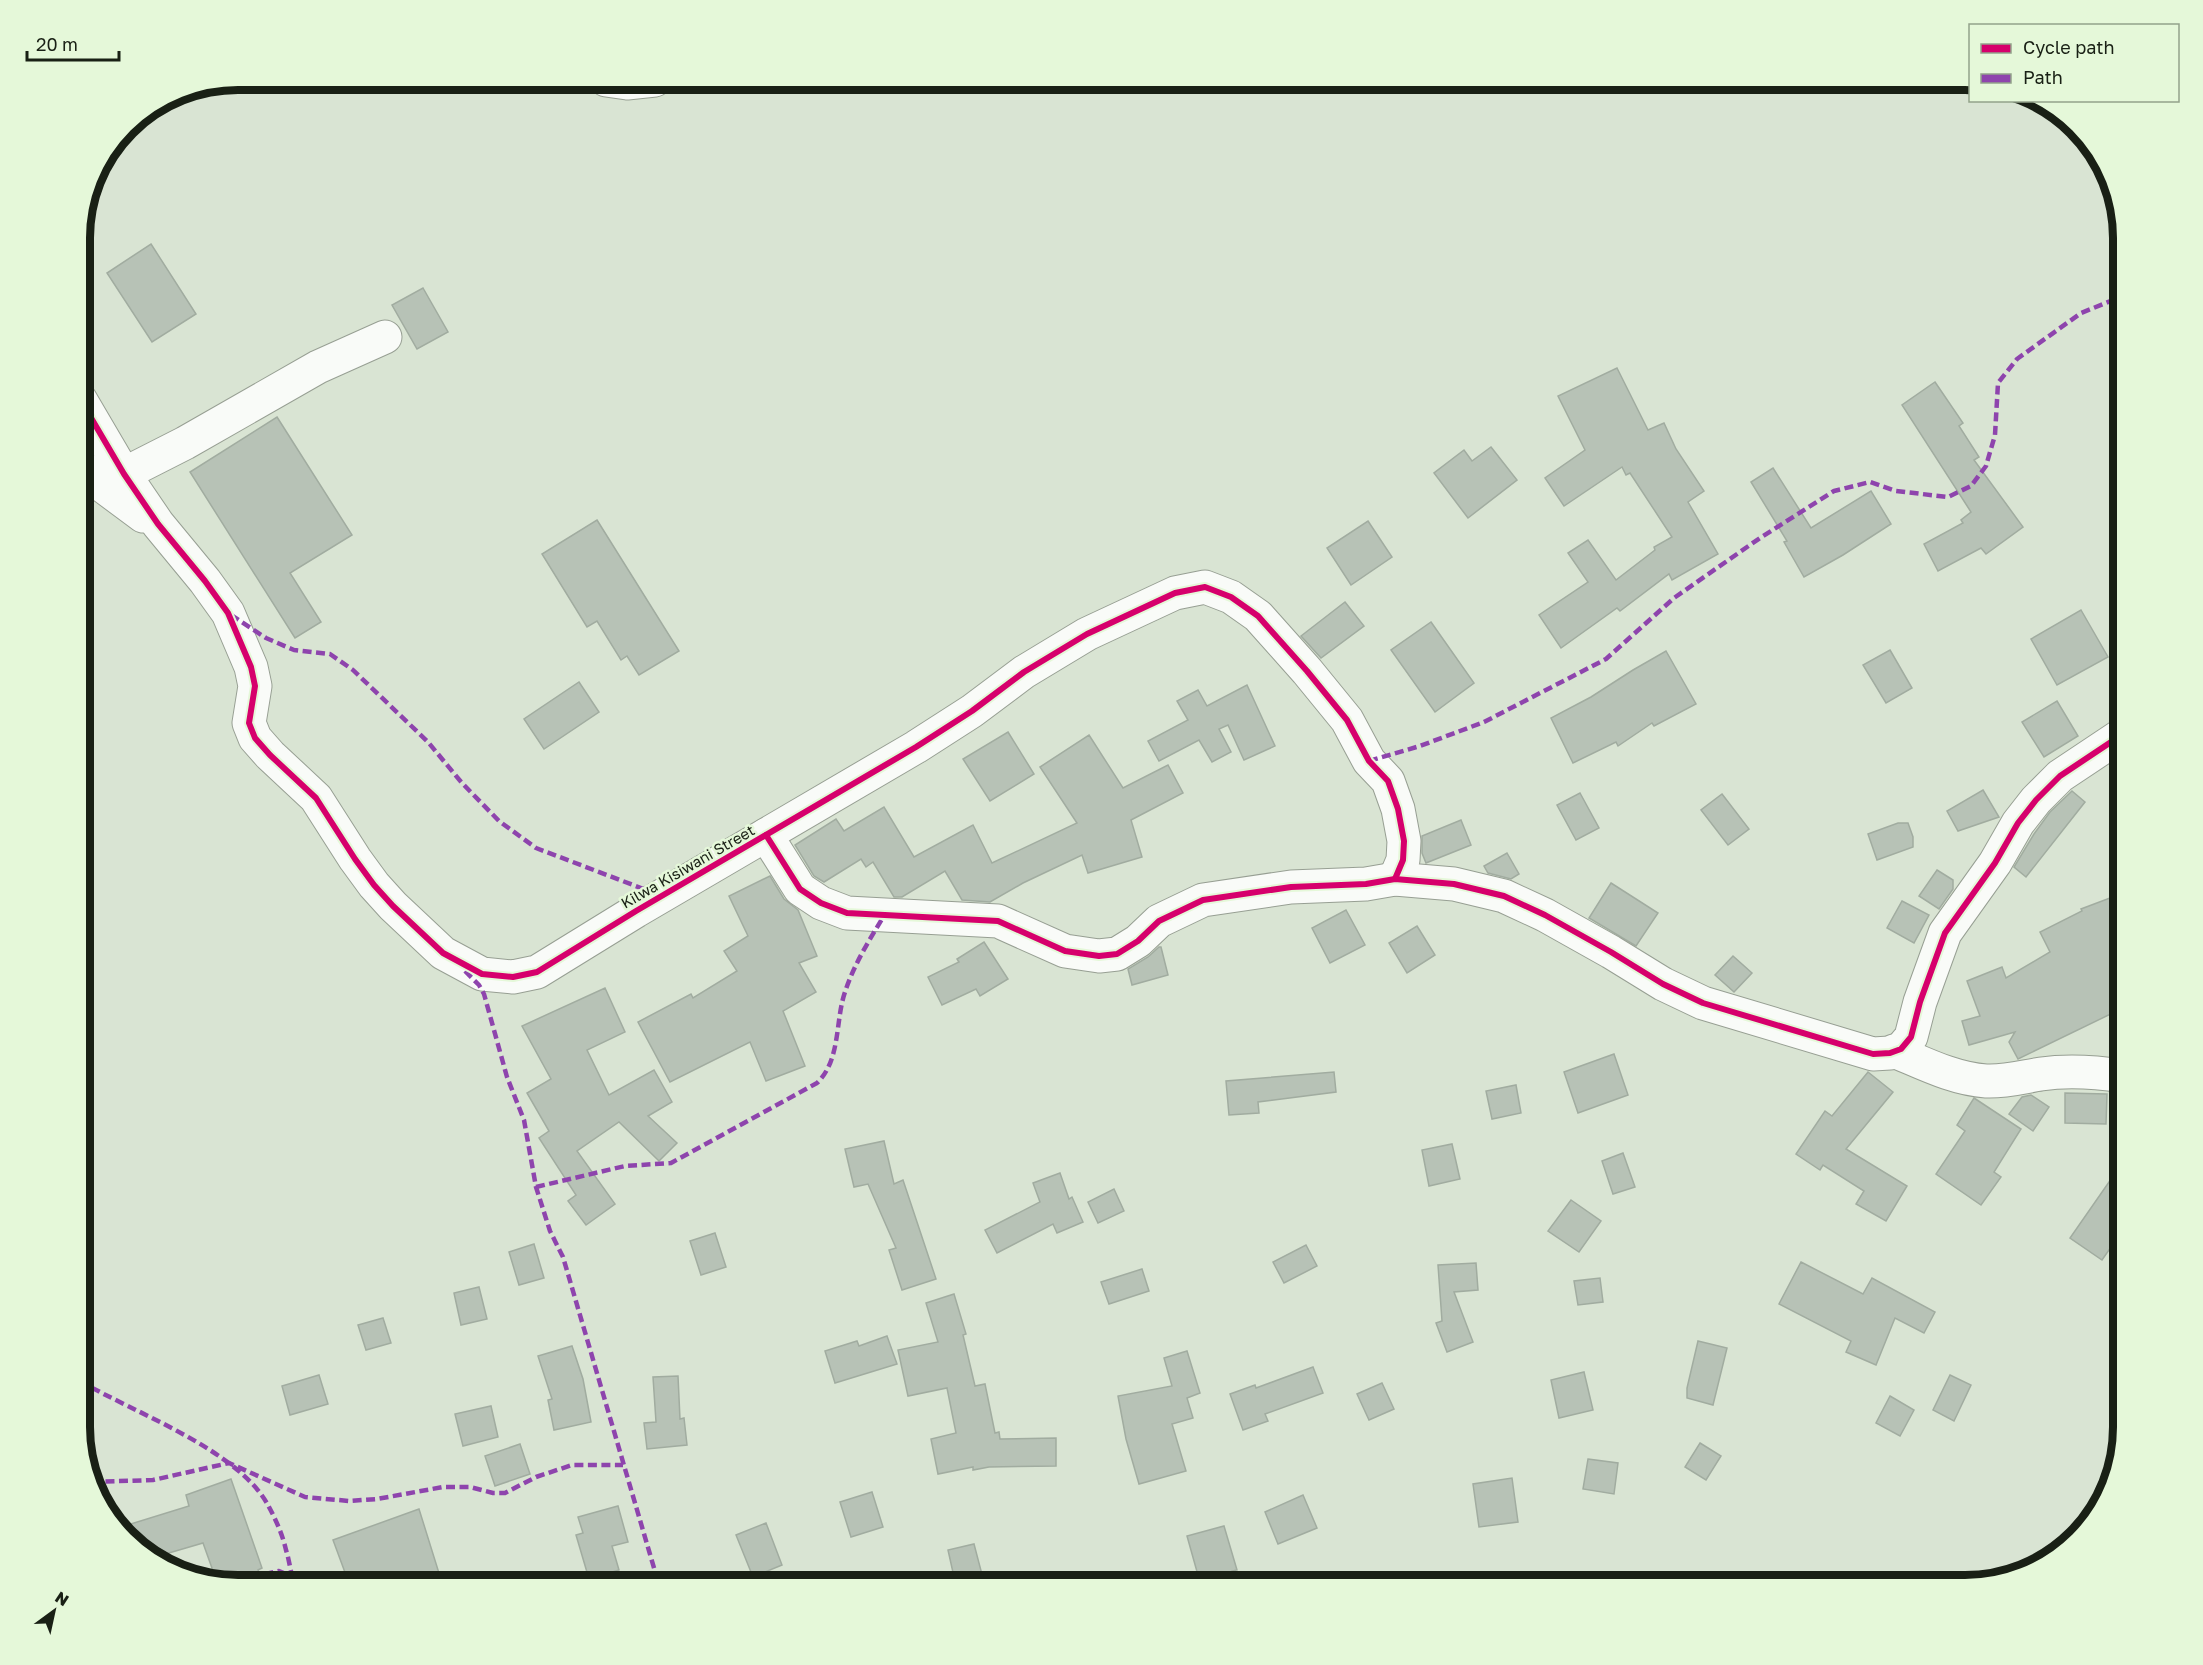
<svg xmlns="http://www.w3.org/2000/svg" width="2203" height="1665" font-family="'Golos Text',sans-serif">
<rect width="100%" height="100%" fill="#d9e4d3"/>
<g fill="#b7c2b6" stroke="#a1aca0" stroke-width="1.5">
<path d="M 151,244 L 196,314 L 152,342 L 107,273 Z"/>
<path d="M 423,288 L 448,332 L 417,349 L 392,305 Z"/>
<path d="M 1617,368 L 1648,430 L 1664,423 L 1676,449 L 1704,491 L 1688,502 L 1718,554 L 1672,580 L 1669,574 L 1620,611 L 1617,608 L 1561,648 L 1539,615 L 1588,582 L 1568,553 L 1588,540 L 1616,580 L 1655,550 L 1654,547 L 1672,537 L 1630,473 L 1626,475 L 1622,467 L 1564,506 L 1545,478 L 1585,450 L 1558,396 Z"/>
<path d="M 1935,382 L 1963,423 L 1959,426 L 1979,457 L 1974,460 L 2023,527 L 1986,554 L 1981,548 L 1938,571 L 1924,544 L 1963,523 L 1961,520 L 1971,512 L 1902,405 Z"/>
<path d="M 277,417 L 352,535 L 290,573 L 321,622 L 295,638 L 190,472 Z"/>
<path d="M 1491,447 L 1517,480 L 1468,518 L 1434,473 L 1464,450 L 1472,461 Z"/>
<path d="M 1773,468 L 1811,528 L 1871,491 L 1891,524 L 1843,555 L 1804,577 L 1784,542 L 1787,541 L 1751,482 Z"/>
<path d="M 597,520 L 679,651 L 639,675 L 627,656 L 621,660 L 597,621 L 587,627 L 542,554 Z"/>
<path d="M 1368,521 L 1392,557 L 1351,585 L 1327,548 Z"/>
<path d="M 1345,602 L 1364,626 L 1321,658 L 1301,636 Z"/>
<path d="M 2081,610 L 2108,657 L 2057,685 L 2031,639 Z"/>
<path d="M 1431,622 L 1474,683 L 1435,712 L 1391,650 Z"/>
<path d="M 1890,650 L 1912,688 L 1886,703 L 1863,665 Z"/>
<path d="M 1666,651 L 1696,704 L 1654,726 L 1652,723 L 1618,746 L 1616,742 L 1573,763 L 1551,718 L 1591,697 L 1633,670 Z"/>
<path d="M 579,682 L 599,712 L 544,749 L 524,719 Z"/>
<path d="M 1247,685 L 1275,746 L 1244,760 L 1228,725 L 1219,729 L 1231,752 L 1212,762 L 1199,740 L 1159,761 L 1148,741 L 1188,720 L 1177,701 L 1198,690 L 1207,706 Z"/>
<path d="M 2057,701 L 2078,736 L 2044,757 L 2022,722 Z"/>
<path d="M 1008,732 L 1034,774 L 990,801 L 963,759 Z"/>
<path d="M 1089,735 L 1123,788 L 1168,765 L 1183,793 L 1131,820 L 1142,857 L 1088,873 L 1082,855 L 1023,883 L 990,902 L 962,900 L 945,871 L 902,897 L 894,897 L 873,862 L 866,867 L 861,859 L 824,882 L 814,876 L 795,845 L 836,819 L 844,831 L 884,807 L 914,857 L 973,825 L 992,863 L 1077,823 L 1040,767 Z"/>
<path d="M 1983,790 L 1999,817 L 1958,831 L 1947,811 Z"/>
<path d="M 2072,791 L 2085,802 L 2026,877 L 2014,867 L 2034,834 L 2050,812 Z"/>
<path d="M 1580,793 L 1599,828 L 1576,840 L 1557,805 Z"/>
<path d="M 1722,794 L 1749,829 L 1728,845 L 1701,810 Z"/>
<path d="M 1461,820 L 1471,845 L 1426,863 L 1422,853 L 1422,836 Z"/>
<path d="M 1898,823 L 1908,823 L 1913,837 L 1913,847 L 1877,860 L 1868,834 Z"/>
<path d="M 1507,853 L 1519,874 L 1511,879 L 1488,873 L 1484,866 Z"/>
<path d="M 1937,870 L 1953,880 L 1953,889 L 1939,909 L 1919,896 Z"/>
<path d="M 770,876 L 784,899 L 798,910 L 817,956 L 799,963 L 816,992 L 783,1011 L 805,1066 L 766,1081 L 750,1042 L 670,1082 L 638,1022 L 691,994 L 693,998 L 737,971 L 724,951 L 748,936 L 729,896 Z"/>
<path d="M 1611,883 L 1658,913 L 1636,946 L 1589,918 Z"/>
<path d="M 2123,893 L 2123,1008 L 2018,1059 L 2009,1042 L 2015,1032 L 1969,1045 L 1962,1021 L 1980,1016 L 1967,981 L 2002,967 L 2006,978 L 2050,952 L 2040,932 L 2082,911 L 2081,909 Z"/>
<path d="M 1902,901 L 1929,915 L 1914,943 L 1887,928 Z"/>
<path d="M 1346,910 L 1365,945 L 1330,963 L 1312,928 Z"/>
<path d="M 1417,926 L 1435,955 L 1407,973 L 1389,943 Z"/>
<path d="M 984,942 L 1008,979 L 980,996 L 976,989 L 942,1005 L 928,977 L 959,962 L 957,959 Z"/>
<path d="M 1159,947 L 1161,947 L 1168,975 L 1132,985 L 1128,969 L 1148,957 Z"/>
<path d="M 1733,956 L 1752,973 L 1734,992 L 1715,975 Z"/>
<path d="M 605,988 L 625,1032 L 587,1050 L 609,1095 L 654,1070 L 672,1102 L 648,1116 L 677,1143 L 659,1161 L 619,1122 L 577,1151 L 615,1204 L 586,1225 L 568,1201 L 576,1195 L 539,1138 L 549,1131 L 527,1093 L 551,1079 L 522,1026 Z"/>
<path d="M 1614,1054 L 1628,1095 L 1578,1113 L 1564,1072 Z"/>
<path d="M 1334,1072 L 1336,1092 L 1258,1102 L 1259,1113 L 1229,1115 L 1226,1081 Z"/>
<path d="M 1868,1072 L 1893,1092 L 1846,1149 L 1907,1186 L 1886,1221 L 1856,1204 L 1864,1191 L 1823,1165 L 1820,1170 L 1796,1154 L 1825,1111 L 1832,1116 Z"/>
<path d="M 1516,1085 L 1521,1113 L 1492,1119 L 1486,1091 Z"/>
<path d="M 2065,1093 L 2107,1094 L 2106,1124 L 2065,1123 Z"/>
<path d="M 2031,1095 L 2049,1107 L 2033,1131 L 2009,1114 L 2022,1097 Z"/>
<path d="M 1974,1098 L 2021,1129 L 1994,1172 L 2001,1177 L 1981,1205 L 1936,1174 L 1965,1131 L 1957,1125 Z"/>
<path d="M 884,1141 L 894,1184 L 903,1180 L 936,1279 L 902,1290 L 889,1250 L 896,1248 L 868,1184 L 854,1187 L 845,1149 Z"/>
<path d="M 1452,1144 L 1460,1179 L 1429,1186 L 1422,1150 Z"/>
<path d="M 1623,1153 L 1635,1187 L 1613,1194 L 1602,1161 Z"/>
<path d="M 2123,1162 L 2123,1230 L 2102,1260 L 2070,1238 Z"/>
<path d="M 1060,1173 L 1069,1199 L 1072,1197 L 1083,1222 L 1057,1233 L 1053,1224 L 997,1253 L 985,1230 L 1040,1202 L 1033,1183 Z"/>
<path d="M 1114,1189 L 1124,1211 L 1098,1223 L 1088,1202 Z"/>
<path d="M 1571,1200 L 1601,1221 L 1579,1252 L 1548,1231 Z"/>
<path d="M 715,1233 L 726,1267 L 701,1275 L 690,1241 Z"/>
<path d="M 534,1244 L 544,1278 L 519,1285 L 509,1252 Z"/>
<path d="M 1306,1245 L 1317,1266 L 1284,1283 L 1273,1262 Z"/>
<path d="M 1801,1262 L 1863,1294 L 1872,1278 L 1935,1312 L 1924,1333 L 1895,1318 L 1876,1365 L 1846,1352 L 1851,1341 L 1779,1304 Z"/>
<path d="M 1476,1263 L 1478,1290 L 1454,1292 L 1473,1342 L 1447,1352 L 1436,1323 L 1442,1321 L 1438,1265 Z"/>
<path d="M 1142,1269 L 1149,1291 L 1109,1304 L 1101,1282 Z"/>
<path d="M 1600,1278 L 1603,1302 L 1578,1305 L 1574,1281 Z"/>
<path d="M 479,1287 L 487,1319 L 461,1325 L 454,1293 Z"/>
<path d="M 954,1294 L 966,1334 L 963,1335 L 975,1386 L 985,1384 L 995,1433 L 999,1432 L 1000,1439 L 1056,1438 L 1056,1466 L 989,1467 L 973,1470 L 973,1467 L 938,1474 L 931,1439 L 956,1433 L 947,1388 L 908,1396 L 898,1350 L 938,1342 L 926,1303 Z"/>
<path d="M 383,1318 L 391,1343 L 366,1350 L 358,1325 Z"/>
<path d="M 887,1336 L 897,1364 L 835,1383 L 825,1351 L 857,1341 L 859,1346 Z"/>
<path d="M 1698,1341 L 1727,1348 L 1713,1405 L 1687,1398 L 1687,1388 Z"/>
<path d="M 572,1346 L 583,1379 L 591,1422 L 554,1430 L 548,1400 L 552,1399 L 538,1356 Z"/>
<path d="M 1187,1351 L 1200,1393 L 1187,1398 L 1193,1418 L 1172,1424 L 1186,1471 L 1139,1484 L 1126,1439 L 1118,1396 L 1172,1386 L 1164,1358 Z"/>
<path d="M 1313,1367 L 1323,1393 L 1265,1414 L 1268,1421 L 1243,1430 L 1230,1394 L 1255,1385 L 1256,1388 Z"/>
<path d="M 1584,1372 L 1593,1410 L 1559,1418 L 1551,1380 Z"/>
<path d="M 319,1375 L 328,1404 L 290,1415 L 282,1386 Z"/>
<path d="M 1950,1375 L 1971,1385 L 1954,1421 L 1933,1410 Z"/>
<path d="M 678,1376 L 680,1419 L 684,1418 L 687,1445 L 647,1449 L 644,1423 L 656,1422 L 653,1377 Z"/>
<path d="M 1382,1383 L 1394,1409 L 1369,1420 L 1357,1394 Z"/>
<path d="M 1890,1396 L 1914,1410 L 1900,1436 L 1876,1423 Z"/>
<path d="M 491,1406 L 498,1437 L 463,1446 L 455,1414 Z"/>
<path d="M 1700,1443 L 1721,1456 L 1706,1480 L 1685,1467 Z"/>
<path d="M 520,1444 L 530,1474 L 495,1486 L 485,1456 Z"/>
<path d="M 1588,1459 L 1618,1463 L 1614,1494 L 1583,1489 Z"/>
<path d="M 1512,1478 L 1518,1522 L 1479,1527 L 1473,1484 Z"/>
<path d="M 231,1479 L 262,1568 L 258,1570 L 263,1586 L 238,1586 L 217,1582 L 203,1543 L 152,1558 L 141,1552 L 121,1527 L 189,1506 L 186,1495 Z"/>
<path d="M 872,1492 L 883,1527 L 851,1537 L 840,1502 Z"/>
<path d="M 1303,1495 L 1317,1528 L 1278,1544 L 1265,1512 Z"/>
<path d="M 618,1506 L 628,1542 L 612,1546 L 619,1570 L 589,1579 L 576,1535 L 583,1533 L 578,1517 Z"/>
<path d="M 419,1509 L 443,1586 L 350,1586 L 333,1540 Z"/>
<path d="M 766,1523 L 782,1565 L 753,1577 L 736,1535 Z"/>
<path d="M 1224,1526 L 1237,1570 L 1232,1571 L 1235,1586 L 1201,1586 L 1187,1536 Z"/>
<path d="M 974,1544 L 985,1586 L 956,1586 L 948,1550 Z"/>
</g>
<g fill="none" stroke-linecap="round" stroke-linejoin="round">
<defs>
<g id="minor">
<path d="M 606,80 L 627,83 L 655,80"/>
<path d="M 80,399 L 124,474 L 158,524 L 205,581 L 228,613 L 251,667 L 255,686 L 249,723 L 255,738 L 270,755 L 316,798 L 355,859 L 374,885 L 393,906 L 443,953 L 482,974 L 513,977 L 537,972 L 636,911 L 916,747 L 972,711 L 1024,672 L 1087,634 L 1175,593 L 1205,587 L 1231,597 L 1258,616 L 1307,671 L 1347,720 L 1369,761 L 1388,781 L 1398,809 L 1404,841 L 1403,860 L 1395,879"/>
<path d="M 92,472 L 104,487 L 143,516"/>
<path d="M 124,474 L 185,443 L 318,367 L 385,337"/>
<path d="M 766,835 L 800,889 L 821,903 L 847,913 L 998,921 L 1065,951 L 1099,956 L 1117,954 L 1138,941 L 1159,921 L 1203,900 L 1291,887 L 1366,884 L 1395,879 L 1454,884 L 1504,896 L 1545,915 L 1611,952 L 1663,984 L 1703,1003 L 1873,1054 L 1890,1053 L 1901,1049 L 1911,1037 L 1920,1002 L 1945,933 L 1995,863 L 2018,823 L 2036,800 L 2060,776 L 2123,734"/>
<path d="M 1894,1051 C 1923,1063 1954,1079 1986,1081 C 2005,1082 2022,1077 2041,1074 C 2068,1070 2096,1072 2123,1076"/>
</g>
</defs>
<use href="#minor" stroke="#979f93" stroke-width="35"/>
<use href="#minor" stroke="#f9fbf8" stroke-width="33"/>
<g stroke="#8e44ad" stroke-width="4.5" stroke-dasharray="9 4.5" stroke-linecap="butt">
<path d="M 231,615 L 266,638 L 294,650 L 330,654 L 353,670 L 428,742 L 462,783 L 499,821 L 536,848 L 662,896"/>
<path d="M 1369,761 L 1420,746 L 1484,722 L 1606,659 L 1674,598 L 1760,538 L 1834,491 L 1870,482 L 1896,491 L 1948,497 L 1971,486 L 1986,466 L 1995,435 L 1998,383 L 2017,359 L 2081,313 L 2123,296"/>
<path d="M 465,971 L 479,985 L 484,994 L 507,1077 L 524,1120 L 536,1187 L 550,1231 L 563,1257 L 659,1585"/>
<path d="M 536,1187 L 625,1166 L 671,1163 L 817,1083 C 841,1060 835,1021 845,992 C 854,964 870,939 885,914"/>
<path d="M 80,1381 C 134,1413 240,1450 269,1507 C 276,1520 283,1536 286,1550 C 290,1562 290,1574 296,1585"/>
<path d="M 92,1482 L 153,1480 L 229,1463 L 305,1497 L 349,1501 L 377,1499 L 443,1487 L 470,1487 L 493,1493 L 505,1493 L 536,1477 L 572,1465 L 623,1465"/>
<path d="M 225,1583 L 279,1571 L 291,1576"/>
</g>
<defs>
<g id="cycleway">
<path d="M 80,399 L 124,474 L 158,524 L 205,581 L 228,613 L 251,667 L 255,686 L 249,723 L 255,738 L 270,755 L 316,798 L 355,859 L 374,885 L 393,906 L 443,953 L 482,974 L 513,977 L 537,972 L 636,911 L 916,747 L 972,711 L 1024,672 L 1087,634 L 1175,593 L 1205,587 L 1231,597 L 1258,616 L 1307,671 L 1347,720 L 1369,761 L 1388,781 L 1398,809 L 1404,841 L 1403,860 L 1395,879"/>
<path d="M 766,835 L 800,889 L 821,903 L 847,913 L 998,921 L 1065,951 L 1099,956 L 1117,954 L 1138,941 L 1159,921 L 1203,900 L 1291,887 L 1366,884 L 1395,879 L 1454,884 L 1504,896 L 1545,915 L 1611,952 L 1663,984 L 1703,1003 L 1873,1054 L 1890,1053 L 1901,1049 L 1911,1037 L 1920,1002 L 1945,933 L 1995,863 L 2018,823 L 2036,800 L 2060,776 L 2123,734"/>
</g>
</defs>
<use href="#cycleway" stroke="#e5f8d9" stroke-width="10"/>
<use href="#cycleway" stroke="#d6006c" stroke-width="6"/>
</g>
<g text-anchor="middle" stroke-width="5" stroke-linejoin="round" paint-order="stroke">
<g font-size="15" fill="#192015" stroke="#e5f8d9">
<text transform="translate(688 867) rotate(-30)" y="5">Kilwa Kisiwani Street</text>
</g>
</g>
<path d="M0 0H2203V1665H0ZM238 90H1965A148 148 0 0 1 2113 238V1427A148 148 0 0 1 1965 1575H238A148 148 0 0 1 90 1427V238A148 148 0 0 1 238 90Z" fill="#e5f8d9" fill-rule="evenodd"/>
<path fill="none" stroke="#192015" stroke-width="8" d="M238 90H1965A148 148 0 0 1 2113 238V1427A148 148 0 0 1 1965 1575H238A148 148 0 0 1 90 1427V238A148 148 0 0 1 238 90Z"/>
<rect x="1969" y="24" width="210" height="78" fill="#e5f8d9" stroke="#93a28b" stroke-width="1.5"/>
<rect x="1981" y="44" width="30" height="9" fill="#d6006c" stroke="#93a28b" stroke-width="1.5"/>
<text x="2023" y="54" font-size="18" fill="#192015">Cycle path</text>
<rect x="1981" y="74" width="30" height="9" fill="#8e44ad" stroke="#93a28b" stroke-width="1.5"/>
<text x="2023" y="84" font-size="18" fill="#192015">Path</text>
<g transform="translate(54 1611) rotate(33)" stroke="#e5f8d9" stroke-width="4.5" paint-order="stroke">
<path d="M0-4.5L10 22L0 15L-10 22Z" fill="#192015"/>
<text y="-9" font-size="16" font-weight="bold" text-anchor="middle" fill="#192015">N</text>
</g>
<path d="M27 51v9h92v-9" fill="none" stroke="#192015" stroke-width="3"/>
<text x="36" y="51" font-size="18" fill="#192015" stroke="#e5f8d9" stroke-width="4.5" paint-order="stroke">20 m</text>
</svg>
